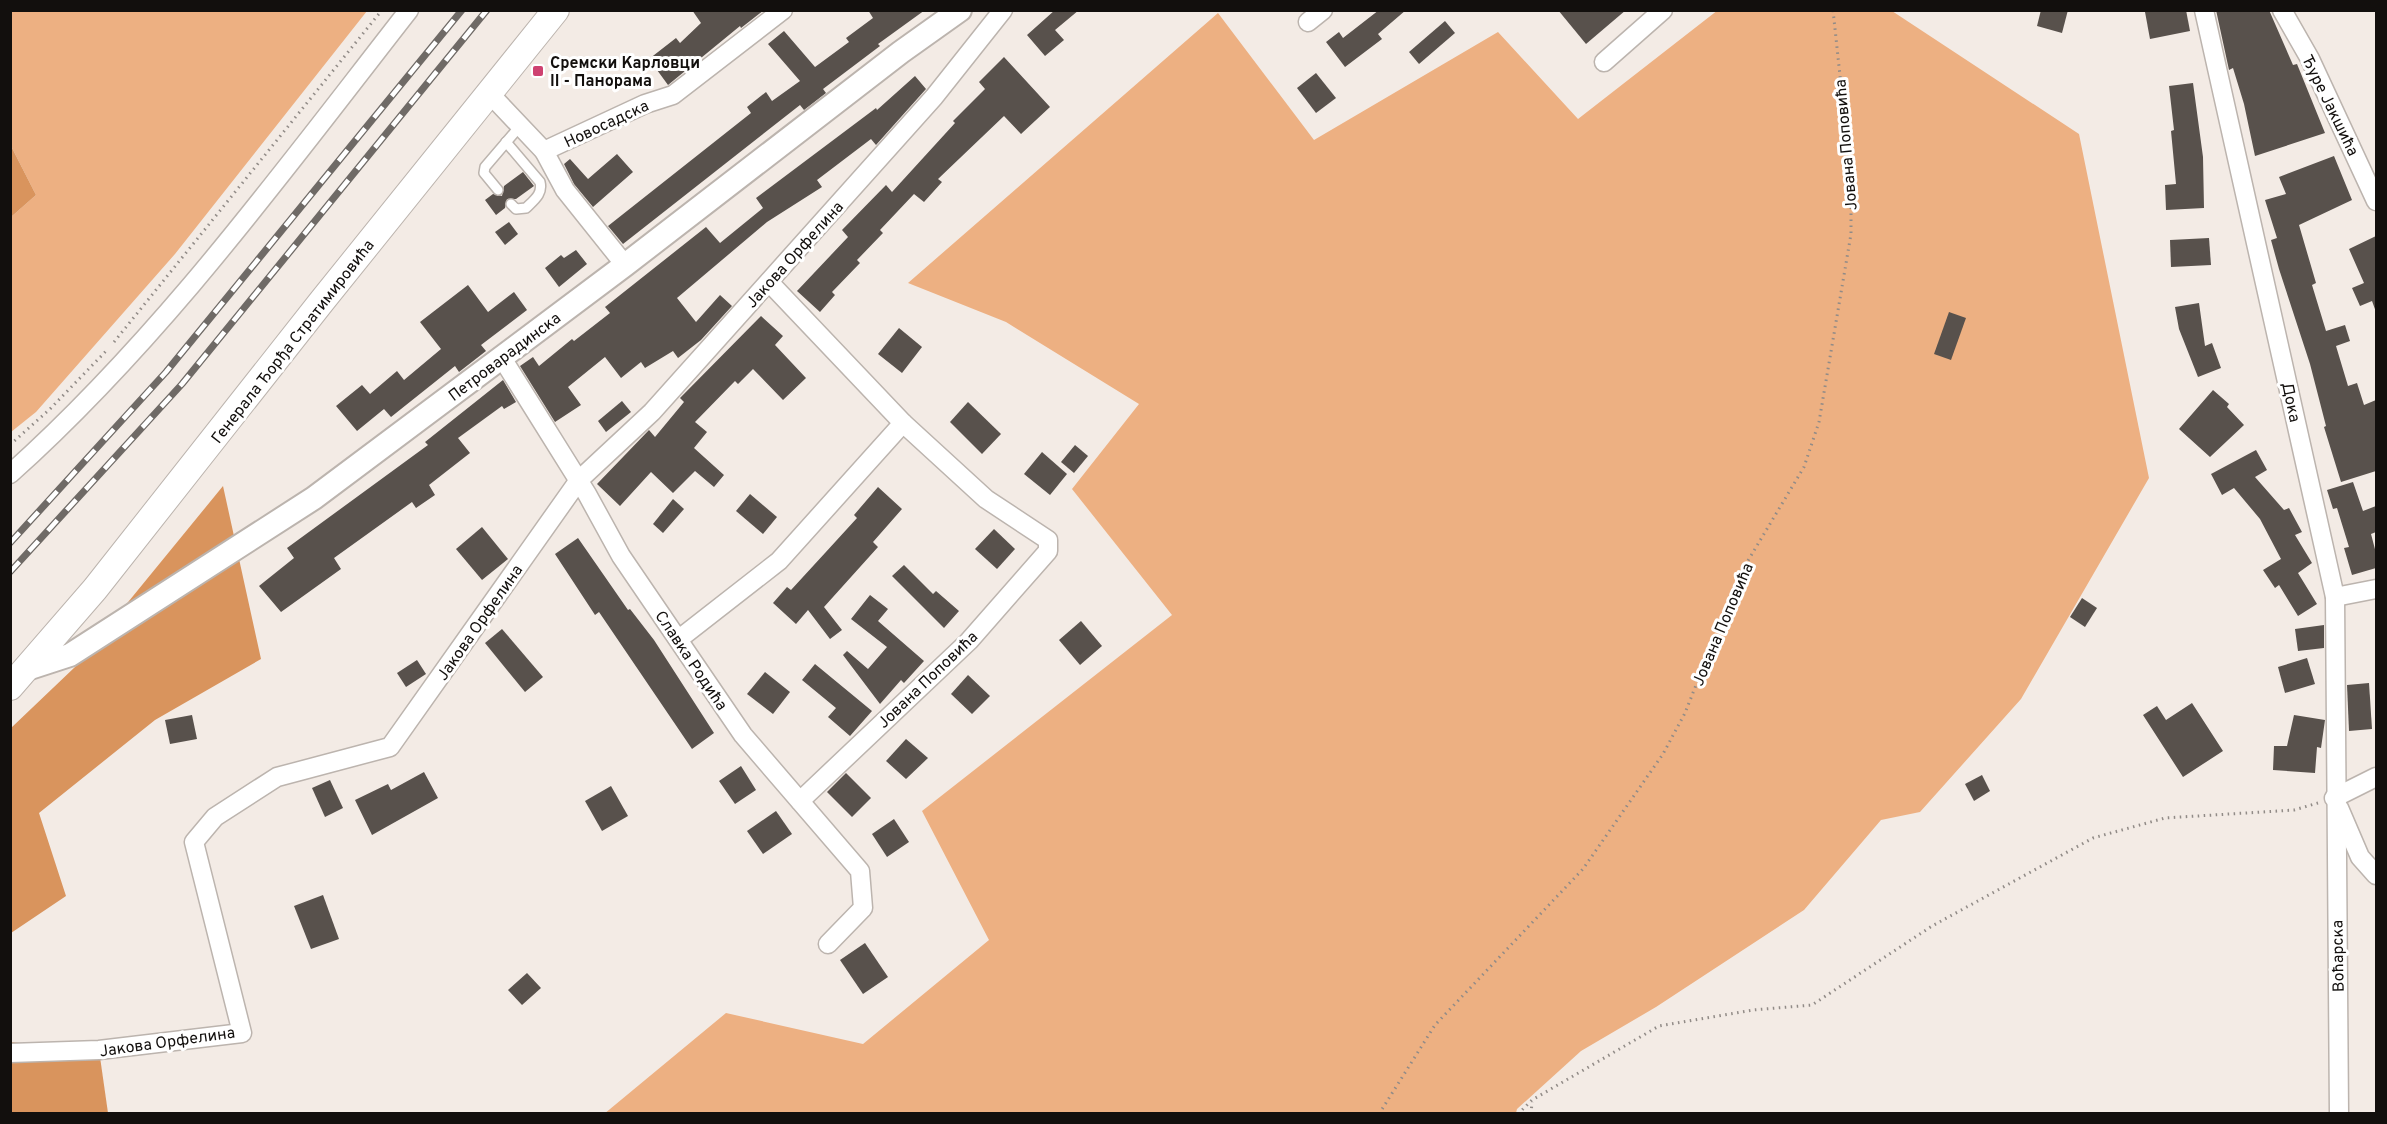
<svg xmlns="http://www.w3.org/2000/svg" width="2387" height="1124" font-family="Overpass,sans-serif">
<rect width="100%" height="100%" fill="#f3ebe5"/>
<g fill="#edb082">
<path d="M 1718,10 L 1892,11 L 2079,134 L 2149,478 L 2021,699 L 1920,812 L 1881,820 L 1804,910 L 1656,1007 L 1581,1051 L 1517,1109 L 1516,1113 L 604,1114 L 726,1013 L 863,1044 L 989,940 L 922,811 L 1172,615 L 1072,489 L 1139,404 L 1006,322 L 908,283 L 1218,13 L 1314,140 L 1498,32 L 1578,119 Z"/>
<path d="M 11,11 L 367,11 L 175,254 L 36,412 L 11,432 L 11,217 L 36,195 L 11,146 Z"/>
</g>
<g fill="#d9945d">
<path d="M 11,146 L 36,195 L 11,217 L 10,217 Z"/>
<path d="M 223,486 L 261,659 L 155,720 L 39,813 L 66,896 L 11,933 L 11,728 L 75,667 Z"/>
<path d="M 10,1042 L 99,1050 L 108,1113 L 11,1113 Z"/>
</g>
<g fill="#58514c">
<path d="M 692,10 L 764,10 L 741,28 L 740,26 L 668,85 L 649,59 L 676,38 L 680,43 L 701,23 Z"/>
<path d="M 868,10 L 925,10 L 878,44 L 880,46 L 823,89 L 826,93 L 804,110 L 800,105 L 623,244 L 608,226 L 751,113 L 747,107 L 766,92 L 772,101 L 800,81 L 768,44 L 784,31 L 815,67 L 849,42 L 846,38 L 873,18 Z"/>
<path d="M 1055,10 L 1079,10 L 1055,30 L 1064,40 L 1045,56 L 1027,35 Z"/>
<path d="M 1379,10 L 1406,10 L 1378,34 L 1382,39 L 1345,67 L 1326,42 L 1339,32 L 1343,38 Z"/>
<path d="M 1558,10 L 1626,10 L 1586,44 Z"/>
<path d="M 2041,10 L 2068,10 L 2062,33 L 2037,26 Z"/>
<path d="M 2153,10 L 2186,10 L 2190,31 L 2150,39 L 2145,12 Z"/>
<path d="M 2216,10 L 2269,10 L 2293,65 L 2297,64 L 2325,133 L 2255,156 L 2244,104 L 2233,68 L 2229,70 Z"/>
<path d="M 1445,21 L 1455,33 L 1419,64 L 1409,52 Z"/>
<path d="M 1004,57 L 1050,107 L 1021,134 L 1004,116 L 938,179 L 942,182 L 924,202 L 914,194 L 880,230 L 883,233 L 857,260 L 860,263 L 832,292 L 835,295 L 820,312 L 797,291 L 848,237 L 842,230 L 886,185 L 892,192 L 955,123 L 953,121 L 985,89 L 979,82 Z"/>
<path d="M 1316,73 L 1336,98 L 1316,113 L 1297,88 Z"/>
<path d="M 915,76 L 926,89 L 876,145 L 871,139 L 817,180 L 822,187 L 767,222 L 677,298 L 696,322 L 720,295 L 732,306 L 701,340 L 678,358 L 673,351 L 645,368 L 641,362 L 621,378 L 605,357 L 568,387 L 581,405 L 555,422 L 520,366 L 533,357 L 539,366 L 572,339 L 574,341 L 610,313 L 605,307 L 706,227 L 720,243 L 763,208 L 756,198 L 876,108 L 877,110 Z"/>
<path d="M 2193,83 L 2203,157 L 2204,208 L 2166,210 L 2165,185 L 2176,184 L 2171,131 L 2174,130 L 2169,86 Z"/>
<path d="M 617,154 L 633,172 L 593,207 L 574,184 L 564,164 L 570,159 L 588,179 Z"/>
<path d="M 2334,156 L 2352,200 L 2299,225 L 2316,283 L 2312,285 L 2326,331 L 2345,325 L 2350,341 L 2336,346 L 2348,386 L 2357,383 L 2364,405 L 2376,400 L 2376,471 L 2341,482 L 2324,427 L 2326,426 L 2310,364 L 2279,269 L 2271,240 L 2277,238 L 2265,200 L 2286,194 L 2279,177 Z"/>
<path d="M 523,172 L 534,186 L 516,199 L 507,199 L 505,208 L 496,215 L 485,200 L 493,194 L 502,196 L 504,186 Z"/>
<path d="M 509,222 L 518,234 L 505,245 L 495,232 Z"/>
<path d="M 2376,236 L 2376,312 L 2372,301 L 2360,306 L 2352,288 L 2364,283 L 2349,249 Z"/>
<path d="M 2209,238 L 2211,265 L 2171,267 L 2170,240 Z"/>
<path d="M 576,250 L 587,264 L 559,287 L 545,268 L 561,255 L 564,258 Z"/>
<path d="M 468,285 L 488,312 L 514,292 L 527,310 L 481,345 L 486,351 L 459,372 L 455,366 L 391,417 L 384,409 L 357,431 L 336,406 L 362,385 L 370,394 L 397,371 L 404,380 L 441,349 L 420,322 Z"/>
<path d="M 2199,303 L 2205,346 L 2212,343 L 2221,368 L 2198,377 L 2179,329 L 2175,307 Z"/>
<path d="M 1949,312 L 1966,318 L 1951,360 L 1934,354 Z"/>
<path d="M 761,316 L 783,336 L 775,345 L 806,378 L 783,400 L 753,369 L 738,384 L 735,381 L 695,422 L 707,432 L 694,448 L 724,475 L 714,487 L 695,471 L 673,493 L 651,472 L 620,506 L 597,484 L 649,430 L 655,437 L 684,402 L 680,398 Z"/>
<path d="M 899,328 L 922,347 L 902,373 L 878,354 Z"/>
<path d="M 503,380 L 516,402 L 504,409 L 502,406 L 458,438 L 470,453 L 429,485 L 435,495 L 416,508 L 412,502 L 334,558 L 341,569 L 281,612 L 259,586 L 294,558 L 287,548 L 428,445 L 425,442 Z"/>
<path d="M 2213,390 L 2229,404 L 2227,407 L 2244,425 L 2210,457 L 2179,429 Z"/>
<path d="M 622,401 L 631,412 L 606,432 L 598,421 Z"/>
<path d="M 968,402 L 1001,434 L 982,454 L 950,422 Z"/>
<path d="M 1075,445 L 1088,456 L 1074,473 L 1061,462 Z"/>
<path d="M 2256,450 L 2267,470 L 2255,477 L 2284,510 L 2289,508 L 2302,532 L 2295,535 L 2312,563 L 2298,573 L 2317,604 L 2298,616 L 2279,585 L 2275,588 L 2263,570 L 2281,559 L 2260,519 L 2234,488 L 2222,495 L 2211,474 Z"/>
<path d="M 1042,452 L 1067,474 L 1050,495 L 1024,474 Z"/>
<path d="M 2353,482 L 2363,511 L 2376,506 L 2376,532 L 2371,534 L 2376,553 L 2376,568 L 2352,575 L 2344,548 L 2349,547 L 2337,508 L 2333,509 L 2327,490 Z"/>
<path d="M 878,487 L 902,509 L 873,542 L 878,547 L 824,607 L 842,630 L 830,639 L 808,610 L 796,624 L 773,603 L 787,587 L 791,590 L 825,553 L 857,518 L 854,515 Z"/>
<path d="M 750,494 L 777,517 L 763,534 L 736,511 Z"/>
<path d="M 673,499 L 684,509 L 663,533 L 653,524 Z"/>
<path d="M 482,527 L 508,559 L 482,580 L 456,549 Z"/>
<path d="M 994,529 L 1015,549 L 997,569 L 975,549 Z"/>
<path d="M 578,538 L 628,610 L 630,609 L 654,640 L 714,733 L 692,749 L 599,612 L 595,615 L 555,554 Z"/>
<path d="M 904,565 L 933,594 L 936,591 L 959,611 L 944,628 L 892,576 Z"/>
<path d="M 870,595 L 888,609 L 878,621 L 924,661 L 904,683 L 901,680 L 880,704 L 843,655 L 847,651 L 868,669 L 887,647 L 851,619 Z"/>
<path d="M 2082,598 L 2097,608 L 2085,627 L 2070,617 Z"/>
<path d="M 1081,621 L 1102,646 L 1080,665 L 1059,640 Z"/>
<path d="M 2324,625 L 2324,648 L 2298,651 L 2295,629 Z"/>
<path d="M 502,629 L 543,677 L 525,692 L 485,643 Z"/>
<path d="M 2307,658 L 2315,684 L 2285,693 L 2278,667 Z"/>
<path d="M 417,660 L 426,674 L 406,687 L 397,673 Z"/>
<path d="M 815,664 L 872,711 L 850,736 L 828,717 L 836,708 L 802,680 Z"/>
<path d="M 765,672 L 790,692 L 773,714 L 747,694 Z"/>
<path d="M 968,675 L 990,696 L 972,714 L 951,694 Z"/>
<path d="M 2369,683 L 2372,729 L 2349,731 L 2347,685 Z"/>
<path d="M 2192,703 L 2223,751 L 2183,777 L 2143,715 L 2157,706 L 2166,720 Z"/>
<path d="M 192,715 L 197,739 L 170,744 L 165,720 Z"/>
<path d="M 2294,715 L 2325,720 L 2321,748 L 2317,747 L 2315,773 L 2273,770 L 2274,746 L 2287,746 Z"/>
<path d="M 906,739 L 928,758 L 906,779 L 886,761 Z"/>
<path d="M 741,766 L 756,790 L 735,804 L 719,781 Z"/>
<path d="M 424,772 L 438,798 L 372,835 L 355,800 L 388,784 L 391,790 Z"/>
<path d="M 846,773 L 871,798 L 852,817 L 827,792 Z"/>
<path d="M 1982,775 L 1990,791 L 1974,801 L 1965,784 Z"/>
<path d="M 330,780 L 343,808 L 325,817 L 312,788 Z"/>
<path d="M 611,786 L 628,816 L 602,831 L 585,801 Z"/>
<path d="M 776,811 L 792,834 L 763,854 L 747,831 Z"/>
<path d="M 894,819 L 909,842 L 887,857 L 872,834 Z"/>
<path d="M 323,895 L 339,939 L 311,949 L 294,906 Z"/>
<path d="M 865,943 L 888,977 L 863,994 L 840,960 Z"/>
<path d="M 527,973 L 541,988 L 522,1005 L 508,990 Z"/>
</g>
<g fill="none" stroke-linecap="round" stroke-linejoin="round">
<defs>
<g id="service">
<path d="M 506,142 L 540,182 C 543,194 534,200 526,208 L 516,209 L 511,204"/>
<path d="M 498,190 L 484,173 L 485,167 L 520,126"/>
</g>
<g id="minor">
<path d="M 2204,10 L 2335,597 L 2339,1114"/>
<path d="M 2282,10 L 2310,59 L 2376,201"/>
<path d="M 1308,22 L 1323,10"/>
<path d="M 1604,62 L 1663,10"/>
<path d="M 490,94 L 544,151 L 645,104 L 673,95 L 783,10"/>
<path d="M 544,151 L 565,190 L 625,265"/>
<path d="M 769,282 L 903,423 L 986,499 L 1048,540 L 1048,551 L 969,641 L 800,801"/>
<path d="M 502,358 L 587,494 L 621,556 L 743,735 L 860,871 L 863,908 L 828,944"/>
<path d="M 10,474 C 162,338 284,170 409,10"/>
<path d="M 2335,597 L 2376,589"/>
<path d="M 679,639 L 779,561 L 903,423"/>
<path d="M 2334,798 L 2376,777"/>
<path d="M 2339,808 L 2360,857 L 2376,875"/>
<path d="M 10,1053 L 99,1050 L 242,1033 L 194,842 L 215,817 L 277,777 L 390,747 L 579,480 L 652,412 L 934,97 L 1003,10"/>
</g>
<path id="tertiary" d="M 27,669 L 70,655 L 314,498 L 625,265 L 901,52 L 960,10"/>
<path id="secondary" d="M 10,687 L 95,589 L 322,301 L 556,10"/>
</defs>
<use href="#service" stroke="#bcb4ae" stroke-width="12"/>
<use href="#minor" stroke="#bcb4ae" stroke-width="21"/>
<use href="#tertiary" stroke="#bcb4ae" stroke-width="26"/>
<use href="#secondary" stroke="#bcb4ae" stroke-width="28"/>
<g stroke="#918b87" stroke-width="3" stroke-dasharray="1.5 4.5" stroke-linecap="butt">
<path d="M 114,342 L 382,10"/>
<path d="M 10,445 L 50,409 L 108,349"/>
<path d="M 1379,1114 L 1435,1025 L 1583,869 L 1663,754 L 1685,713 L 1740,574 L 1804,467 L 1819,422 L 1851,234 L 1851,179 L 1833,10"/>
<path d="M 1518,1114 L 1532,1100 L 1659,1026 L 1753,1010 L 1812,1005 L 1932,926 L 2093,838 L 2165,818 L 2294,810 L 2318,803"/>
<path d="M 1531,1114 L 1532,1102"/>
</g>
<use href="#service" stroke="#fff" stroke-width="9"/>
<use href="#minor" stroke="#fff" stroke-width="18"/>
<use href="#tertiary" stroke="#fff" stroke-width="22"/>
<use href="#secondary" stroke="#fff" stroke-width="26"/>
<defs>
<g id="rail">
<path d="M 10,543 L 166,372 L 462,10"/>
<path d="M 10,572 L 182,384 L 487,10"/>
</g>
</defs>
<use href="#rail" stroke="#6f6a66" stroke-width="7"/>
<use href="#rail" stroke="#fff" stroke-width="4.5" stroke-dasharray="14" stroke-linecap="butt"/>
</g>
<rect fill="#ce4170" stroke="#fff" stroke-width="2" x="532" y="65" width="12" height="12" rx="3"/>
<g text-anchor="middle" stroke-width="6" stroke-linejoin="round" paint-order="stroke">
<g font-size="16" font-weight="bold" fill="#120f0d" stroke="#fff" text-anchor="start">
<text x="550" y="68">Сремски Карловци<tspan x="550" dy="18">II - Панорама</tspan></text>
</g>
<g font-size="16" fill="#120f0d" stroke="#fff">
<text transform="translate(2331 105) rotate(64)" y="6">Ђуре Јакшића</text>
<text transform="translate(606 123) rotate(-25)" y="6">Новосадска</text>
<text transform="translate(1845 145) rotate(-95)" y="6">Јована Поповића</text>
<text transform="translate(794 254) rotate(-48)" y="6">Јакова Орфелина</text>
<text transform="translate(292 341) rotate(-52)" y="6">Генерала Ђорђа Стратимировића</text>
<text transform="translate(504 356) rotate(-37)" y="6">Петроварадинска</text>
<text transform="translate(2292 402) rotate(78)" y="6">Дока</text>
<text transform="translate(479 622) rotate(-55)" y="6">Јакова Орфелина</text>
<text transform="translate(1722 624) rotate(-67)" y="6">Јована Поповића</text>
<text transform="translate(692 660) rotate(56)" y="6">Славка Родића</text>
<text transform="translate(927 679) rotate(-44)" y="6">Јована Поповића</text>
<text transform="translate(2337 956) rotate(-91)" y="6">Воћарска</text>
<text transform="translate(167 1041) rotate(-8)" y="6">Јакова Орфелина</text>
</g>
</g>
<rect width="2387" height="1124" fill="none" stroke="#120f0d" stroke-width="24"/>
</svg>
